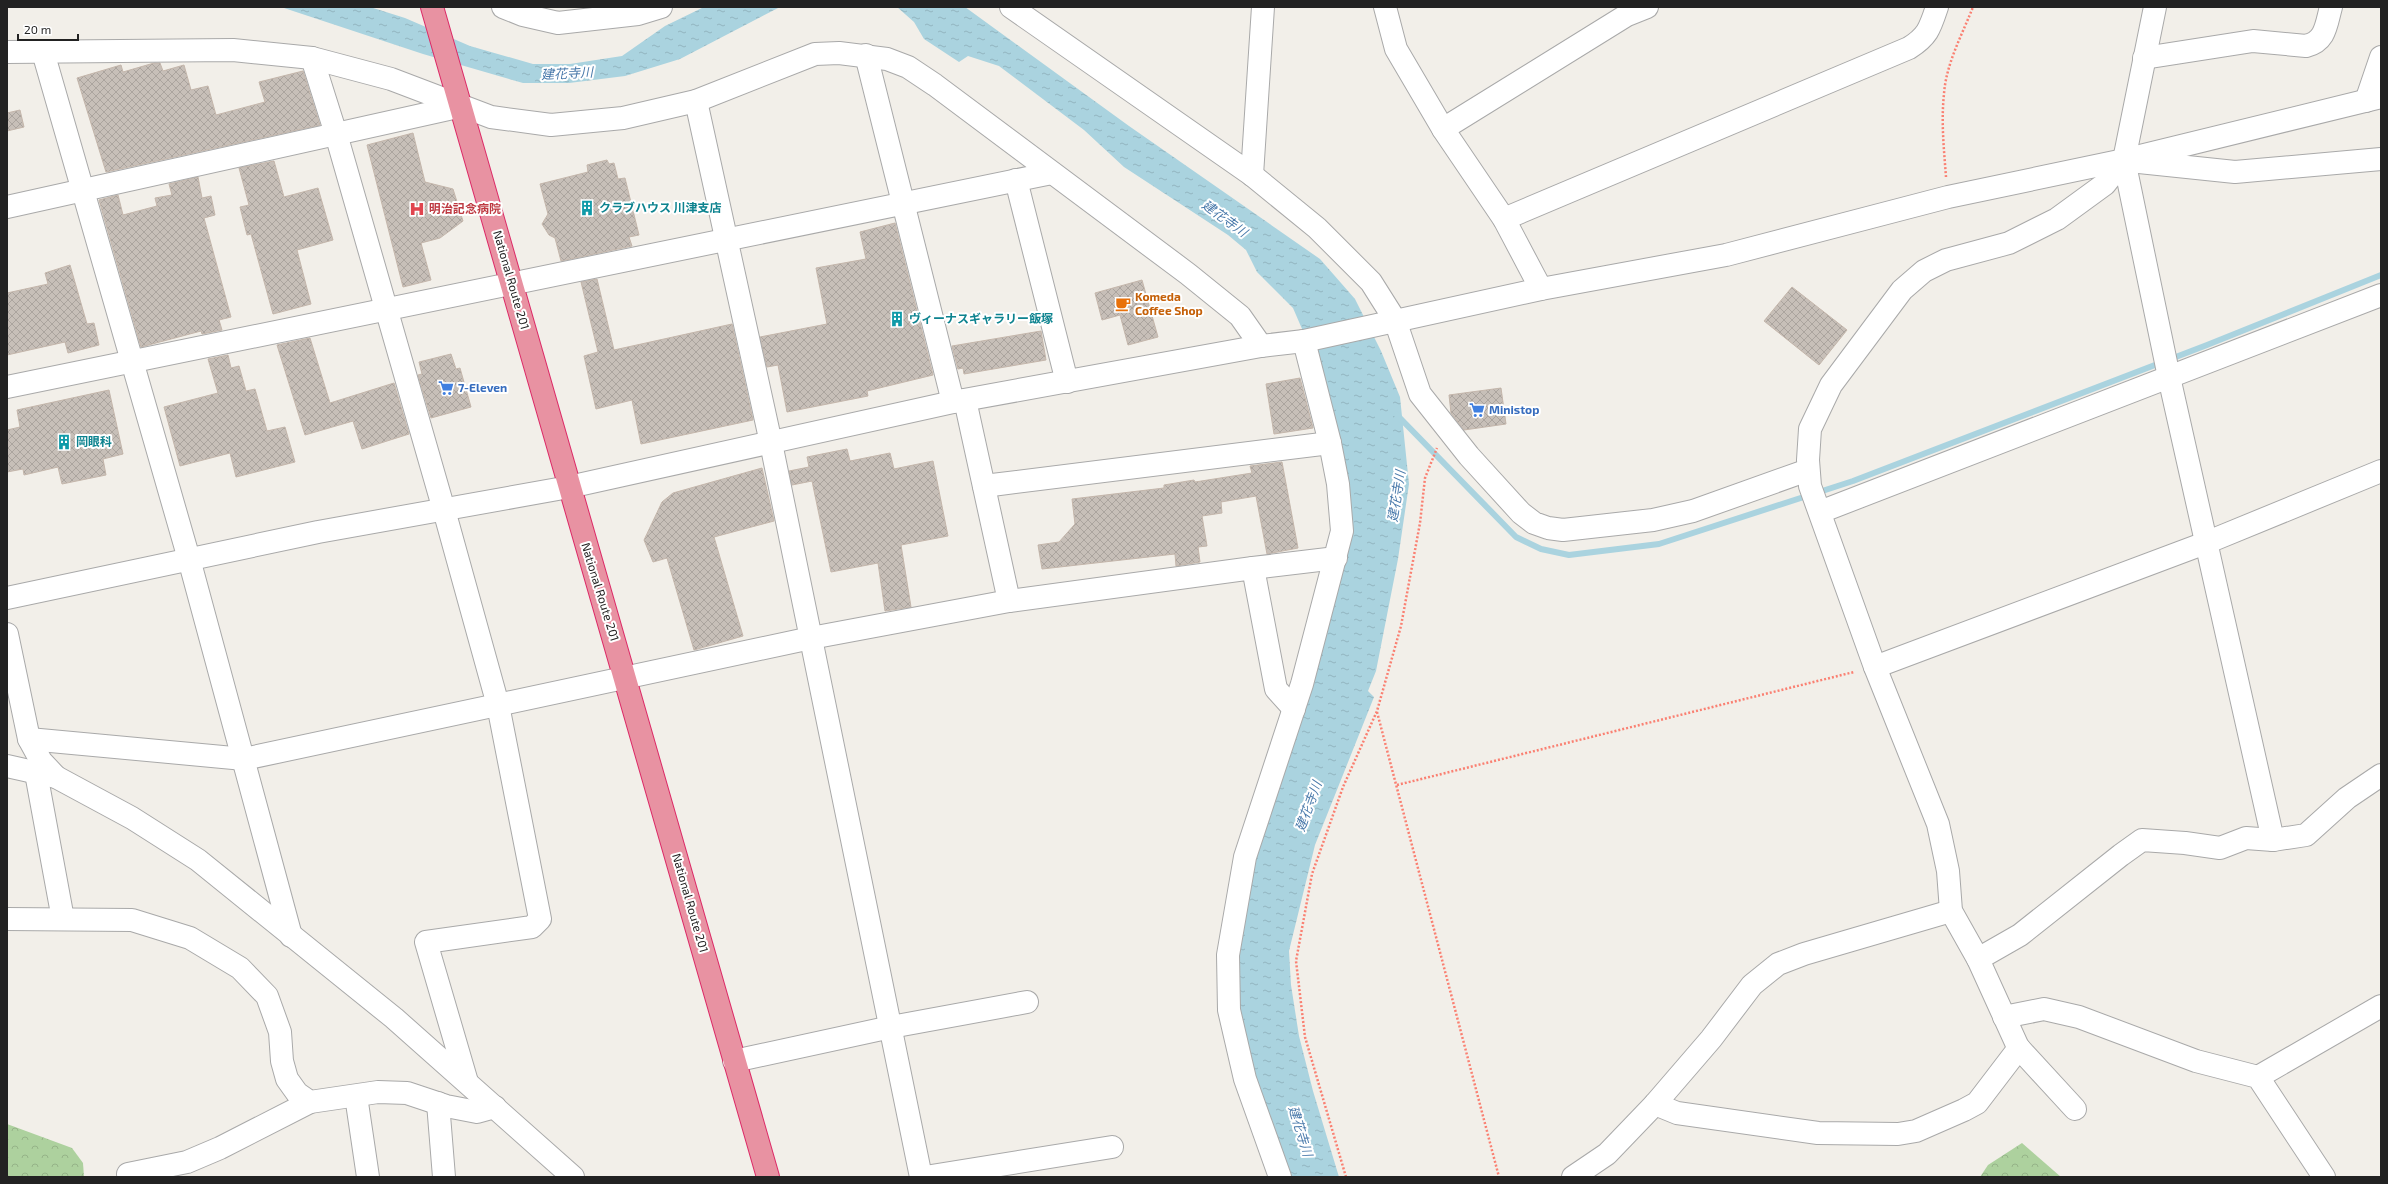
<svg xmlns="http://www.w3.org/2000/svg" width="2388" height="1184" font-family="'Exo 2','Noto Sans JP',sans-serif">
<defs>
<pattern id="forest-crowns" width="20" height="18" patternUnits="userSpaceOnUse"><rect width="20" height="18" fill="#add19e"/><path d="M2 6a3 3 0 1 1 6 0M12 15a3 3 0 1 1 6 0" fill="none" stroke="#95b388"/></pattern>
<pattern id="water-ripples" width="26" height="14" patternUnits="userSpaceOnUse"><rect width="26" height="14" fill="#aad3df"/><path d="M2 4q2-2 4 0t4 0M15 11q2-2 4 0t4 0" fill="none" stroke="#92b5bf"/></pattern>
<pattern id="building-cross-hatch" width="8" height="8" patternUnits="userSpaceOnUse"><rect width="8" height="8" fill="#c7bfb8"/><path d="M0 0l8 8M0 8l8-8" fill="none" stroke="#aba49e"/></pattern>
</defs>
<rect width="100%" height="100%" fill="#f2efe9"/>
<g fill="url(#forest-crowns)">
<path d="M 7,1124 L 72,1148 L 83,1163 L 84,1177 L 7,1177 Z"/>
<path d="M 2022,1143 L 2061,1177 L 1980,1177 L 1988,1165 Z"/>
</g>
<g fill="url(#water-ripples)">
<path d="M 281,7 L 370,7 L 405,18 L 470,46 L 533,64 L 570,64 L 622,56 L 665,26 L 704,7 L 780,7 L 680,59 L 625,76 L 569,83 L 523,83 L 423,54 Z"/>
<path d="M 897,7 L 965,7 L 1129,126 L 1320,259 L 1355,299 L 1381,351 L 1400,397 L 1409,484 L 1398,559 L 1376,671 L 1368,691 L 1374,697 L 1315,845 L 1289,951 L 1291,985 L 1299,1036 L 1313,1091 L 1339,1177 L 1287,1177 L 1244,1042 L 1236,986 L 1242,922 L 1254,857 L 1341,559 L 1315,359 L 1293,308 L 1257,272 L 1246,250 L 1228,235 L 1124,167 L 1084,130 L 999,66 L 968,56 L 959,62 L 924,39 L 914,22 Z"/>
</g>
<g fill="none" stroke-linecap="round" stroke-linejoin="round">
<path stroke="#aad3df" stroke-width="6" d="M 1397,415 L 1516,537 L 1541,549 L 1569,555 L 1659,544 L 1853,481 L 2207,345 L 2381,275"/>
</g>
<g fill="url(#building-cross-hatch)" stroke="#c4b6ab">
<path d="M 154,63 L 160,63 L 163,71 L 184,65 L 191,90 L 208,86 L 216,115 L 265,102 L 259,82 L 303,71 L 320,125 L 106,172 L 77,78 L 121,65 L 123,72 Z"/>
<path d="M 20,110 L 24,127 L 7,131 L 7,113 Z"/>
<path d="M 413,133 L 425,182 L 453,189 L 463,221 L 440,238 L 421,243 L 431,280 L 403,287 L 367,145 Z"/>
<path d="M 607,160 L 609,164 L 614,163 L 618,179 L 625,178 L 639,235 L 629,237 L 632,246 L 561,261 L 555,238 L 549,235 L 542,224 L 548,214 L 540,184 L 588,172 L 587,165 Z"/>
<path d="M 274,161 L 284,197 L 318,188 L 333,240 L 297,250 L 311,304 L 273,314 L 251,234 L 247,235 L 240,207 L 249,205 L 239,168 Z"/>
<path d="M 198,177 L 202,198 L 211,196 L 215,215 L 204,218 L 231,317 L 219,320 L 222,330 L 202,334 L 201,331 L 141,347 L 99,200 L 118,195 L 123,215 L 157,206 L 155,198 L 172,195 L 169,184 Z"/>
<path d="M 895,223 L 933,375 L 867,391 L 868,396 L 787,412 L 778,365 L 767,367 L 760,337 L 827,324 L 816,268 L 866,259 L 860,232 Z"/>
<path d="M 70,265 L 87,324 L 94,323 L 99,345 L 68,353 L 65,342 L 7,355 L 7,293 L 48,284 L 45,273 Z"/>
<path d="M 597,279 L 614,350 L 732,324 L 753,420 L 641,444 L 632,400 L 596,409 L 584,356 L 598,352 L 581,282 Z"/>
<path d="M 1142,280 L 1158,337 L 1128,345 L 1120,315 L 1102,320 L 1095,293 Z"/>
<path d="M 1792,287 L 1847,330 L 1819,365 L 1764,321 Z"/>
<path d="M 1041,331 L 1046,360 L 964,374 L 963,368 L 958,369 L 952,346 Z"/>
<path d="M 310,338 L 330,403 L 394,383 L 409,434 L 362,449 L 353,421 L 305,435 L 277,345 Z"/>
<path d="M 451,354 L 456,369 L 460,368 L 471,407 L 431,418 L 418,375 L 422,374 L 419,362 Z"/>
<path d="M 228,355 L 231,368 L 239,366 L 246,391 L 255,389 L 267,431 L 285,427 L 295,462 L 236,477 L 230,453 L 180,466 L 164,407 L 218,393 L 208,359 Z"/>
<path d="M 1300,378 L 1313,428 L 1274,434 L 1266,384 Z"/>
<path d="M 1501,388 L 1506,424 L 1464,430 L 1451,413 L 1449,395 Z"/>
<path d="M 109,390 L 123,454 L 103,459 L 106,475 L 62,484 L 58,467 L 24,475 L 23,469 L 7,472 L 7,430 L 20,427 L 17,410 Z"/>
<path d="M 847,449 L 850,461 L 890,453 L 894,469 L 933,461 L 948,536 L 901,545 L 911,607 L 885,611 L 878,563 L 831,572 L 812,481 L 792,485 L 789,471 L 809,467 L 807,457 Z"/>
<path d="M 1282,462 L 1298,548 L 1267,554 L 1256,496 L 1221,502 L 1222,513 L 1202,516 L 1207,546 L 1198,547 L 1200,562 L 1176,566 L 1175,554 L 1042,569 L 1038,545 L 1059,542 L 1075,524 L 1072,499 L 1164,488 L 1164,485 L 1194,480 L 1195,482 L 1252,473 L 1250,466 Z"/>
<path d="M 762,468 L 774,521 L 714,537 L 743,636 L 694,650 L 667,558 L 653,562 L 644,540 L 662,502 L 673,493 Z"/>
</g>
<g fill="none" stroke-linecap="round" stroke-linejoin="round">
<defs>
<g id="minor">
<path d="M 503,7 L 523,15 L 558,23 L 638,14 L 661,7"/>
<path d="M 1011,7 L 1252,175 L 1317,228 L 1371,282 L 1395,320 L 1420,394 L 1469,456 L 1521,513 L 1534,523 L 1548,528 L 1563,530 L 1653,520 L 1693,511 L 1808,470"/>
<path d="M 1385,7 L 1396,49 L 1443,129 L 1504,219 L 1541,289"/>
<path d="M 2155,7 L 2124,160 L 2169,377 L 2273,840"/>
<path d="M 7,52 L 233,50 L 312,58 L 391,79 L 491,117 L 551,125 L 623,118 L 696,101 L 815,54 L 839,53 L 887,59 L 908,67 L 935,85 L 1188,274 L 1240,316 L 1261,346"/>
<path d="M 43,52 L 189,559 L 291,936"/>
<path d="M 866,55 L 953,402"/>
<path d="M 312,58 L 336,134 L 444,510 L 498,705 L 540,919 L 532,927 L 426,942 L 467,1082"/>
<path d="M 2144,58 L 2253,41 L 2306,46 C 2326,41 2326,25 2331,7"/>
<path d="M 696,101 L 771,443 L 921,1177"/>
<path d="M 2366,101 L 2381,57"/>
<path d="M 1443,129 L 1627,15 L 1647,7"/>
<path d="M 2139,162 L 2235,172 L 2381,159"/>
<path d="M 1252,175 L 1263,7"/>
<path d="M 1016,180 L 1067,382"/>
<path d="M 7,207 L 462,106"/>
<path d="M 1504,219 L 1909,48 C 1928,36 1930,28 1937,7"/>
<path d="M 7,387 L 1052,173"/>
<path d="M 965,400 L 1009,601"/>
<path d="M 984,486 L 1330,443"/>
<path d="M 1820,512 L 2381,295"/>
<path d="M 1253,568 L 1336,558"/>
<path d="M 7,598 L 318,532 L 569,487 L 953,402 L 1261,346 L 1304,341 L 1541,289 L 1726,255 L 1948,197 L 2124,160 L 2381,97"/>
<path d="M 7,634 L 29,739 L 41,761 L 56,777"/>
<path d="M 1875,667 L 2208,542 L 2381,471"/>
<path d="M 29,739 L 244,759 L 811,638 L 1009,601 L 1253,568 L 1276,689 L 1294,709"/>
<path d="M 7,766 L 56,777 L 132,818 L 198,860 L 394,1018 L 573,1177"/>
<path d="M 36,773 L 63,919"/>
<path d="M 7,919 L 132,920 L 190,938 L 240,968 L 267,996 L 280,1032 L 282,1061 L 287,1079 L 297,1093 L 310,1102 L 378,1092 L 407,1093 L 446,1106 L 477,1112 L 495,1107"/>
<path d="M 1978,959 L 2020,935 L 2121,855 L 2142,840 L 2185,843 L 2220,848 L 2246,838 L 2273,840 L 2306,835 L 2347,798 L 2381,775"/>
<path d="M 2004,1017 L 2044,1009 L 2079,1017 L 2196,1061 L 2258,1077 L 2324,1177"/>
<path d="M 734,1061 L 891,1027 L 1027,1002"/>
<path d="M 2258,1077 L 2381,1006"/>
<path d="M 356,1096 L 368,1177"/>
<path d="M 438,1103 L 444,1177"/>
<path d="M 1655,1104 L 1677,1113 L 1818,1133 L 1898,1134 L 1916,1131 L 1964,1110 L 1977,1103 L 2019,1048"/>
<path d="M 2075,1109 L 2018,1047 L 1978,959 L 1951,911 L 1948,871 L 1938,824 L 1875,667 L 1810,486 L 1808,460 L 1810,429 L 1831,385 L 1902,290 L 1924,271 L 1946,260 L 2009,243 L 2057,219 L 2105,184 L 2124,160"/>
<path d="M 128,1174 L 187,1162 L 220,1148 L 310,1102"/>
<path d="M 925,1177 L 1112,1147"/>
<path d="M 1280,1177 L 1245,1079 L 1229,1010 L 1228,955 L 1245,857 L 1302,684 L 1342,531 L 1338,484 L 1330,443 L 1304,341"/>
<path d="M 1573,1177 L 1607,1154 L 1655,1104 L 1711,1039 L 1752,985 L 1778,964 L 1804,954 L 1951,911"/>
</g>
<path id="highway" d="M 432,7 L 768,1177"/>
</defs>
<use href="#minor" stroke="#a9a9a9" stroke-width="24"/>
<use href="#highway" stroke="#dc2a67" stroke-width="24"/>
<g stroke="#fa8072" stroke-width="2.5" stroke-dasharray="2 2" stroke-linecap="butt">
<path d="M 1946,177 C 1944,150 1941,122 1944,94 C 1946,64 1962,35 1973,7"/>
<path d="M 1377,712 L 1499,1177"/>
<path d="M 1397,785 L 1854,672"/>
<path d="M 1346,1177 L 1305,1037 L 1296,961 L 1312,874 L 1343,787 L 1377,711 L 1401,626 L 1420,523 L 1425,478 L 1437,448"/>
</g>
<use href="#minor" stroke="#fff" stroke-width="22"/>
<use href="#highway" stroke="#e892a2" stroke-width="22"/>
</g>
<defs>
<symbol id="building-bare" viewBox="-9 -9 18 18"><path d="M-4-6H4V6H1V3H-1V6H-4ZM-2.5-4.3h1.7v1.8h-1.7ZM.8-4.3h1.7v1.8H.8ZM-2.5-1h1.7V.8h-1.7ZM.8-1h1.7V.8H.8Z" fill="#0f9aa8" stroke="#fff" stroke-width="2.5" paint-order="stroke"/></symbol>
<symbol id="hospital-bare" viewBox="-9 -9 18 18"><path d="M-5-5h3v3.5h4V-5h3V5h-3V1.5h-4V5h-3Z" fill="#e0444e" stroke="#fff" stroke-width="2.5" paint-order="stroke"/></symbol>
<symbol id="cafe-bare" viewBox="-9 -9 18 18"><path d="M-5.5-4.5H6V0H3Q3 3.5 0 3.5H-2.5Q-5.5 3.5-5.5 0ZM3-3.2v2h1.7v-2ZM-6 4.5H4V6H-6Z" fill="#e8710a" stroke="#fff" stroke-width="2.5" paint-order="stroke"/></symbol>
<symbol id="supermarket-bare" viewBox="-9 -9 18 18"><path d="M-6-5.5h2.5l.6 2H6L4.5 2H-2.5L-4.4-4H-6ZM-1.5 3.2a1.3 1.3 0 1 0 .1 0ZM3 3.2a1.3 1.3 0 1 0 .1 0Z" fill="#3f7fe0" stroke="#fff" stroke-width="2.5" paint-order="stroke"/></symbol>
</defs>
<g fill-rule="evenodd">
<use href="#building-bare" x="576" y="197" width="22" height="22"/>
<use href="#hospital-bare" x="406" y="198" width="22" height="22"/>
<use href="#cafe-bare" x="1112" y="293" width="22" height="22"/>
<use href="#building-bare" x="886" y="308" width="22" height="22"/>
<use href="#supermarket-bare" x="435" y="377" width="22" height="22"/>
<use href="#supermarket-bare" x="1466" y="399" width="22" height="22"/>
<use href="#building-bare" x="53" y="431" width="22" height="22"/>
</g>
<g text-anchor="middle" stroke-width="4" stroke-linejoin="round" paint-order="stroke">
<g font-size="12" font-weight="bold" fill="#0d838f" stroke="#fff" text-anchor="start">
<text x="599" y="212">クラブハウス 川津支店</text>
<text x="909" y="323">ヴィーナスギャラリー飯塚</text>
<text x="76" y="446">岡眼科</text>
</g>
<g font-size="12" font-weight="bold" fill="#be3a42" stroke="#fff" text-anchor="start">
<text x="429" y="213">明治記念病院</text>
</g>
<g font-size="12" fill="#222" stroke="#fff">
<text transform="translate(511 280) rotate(74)" y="4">National Route 201</text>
<text transform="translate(600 592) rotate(73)" y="4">National Route 201</text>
<text transform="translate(690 903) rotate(74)" y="4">National Route 201</text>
</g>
<g font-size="12" font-weight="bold" fill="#c56008" stroke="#fff" text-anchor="start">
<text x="1135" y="301">Komeda<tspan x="1135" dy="14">Coffee Shop</tspan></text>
</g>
<g font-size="12" font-weight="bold" fill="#366cbe" stroke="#fff" text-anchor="start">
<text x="458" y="392">7-Eleven</text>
<text x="1489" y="414">Ministop</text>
</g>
<g font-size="13" font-style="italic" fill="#4a7aab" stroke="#fff">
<text transform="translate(567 73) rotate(-3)" y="5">建花寺川</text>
<text transform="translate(1225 218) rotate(36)" y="5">建花寺川</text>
<text transform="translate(1396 496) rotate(-81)" y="5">建花寺川</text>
<text transform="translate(1308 806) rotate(-70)" y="5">建花寺川</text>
<text transform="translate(1301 1131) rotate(73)" y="5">建花寺川</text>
</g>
</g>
<rect width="2388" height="1184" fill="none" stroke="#222222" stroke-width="16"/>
<path d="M18 34v6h60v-6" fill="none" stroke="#222222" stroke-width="2"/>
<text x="24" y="34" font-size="12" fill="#222222" stroke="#ffffff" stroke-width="3" paint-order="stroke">20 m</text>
</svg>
